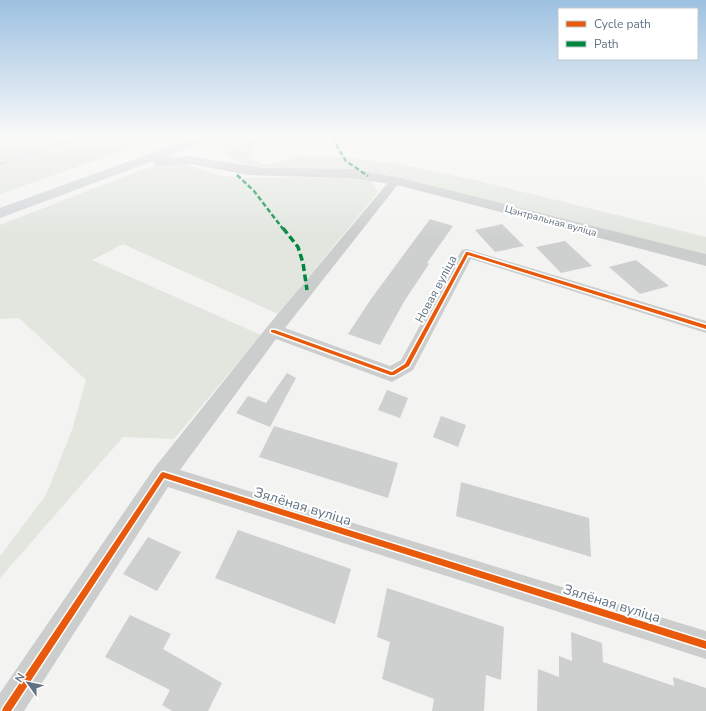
<svg xmlns="http://www.w3.org/2000/svg" width="706" height="711" font-family="'Nunito Sans',sans-serif">
<rect width="100%" height="100%" fill="#f3f3f1"/>
<g fill="#e2e6df">
<path d="M 23,138 L 159,138 L 0,194 L 0,147 L 25,140 Z"/>
<path d="M 232,138 L 272,138 L 253,148 L 247,159 L 269,165 L 296,156 L 341,157 L 400,164 L 483,182 L 706,237 L 706,254 L 385,174 L 382,176 L 249,166 C 238,162 225,157 223,145 Z"/>
<path d="M 185,164 L 218,175 L 237,178 L 355,177 L 371,181 L 378,192 L 278,314 L 123,244 L 92,260 L 261,335 L 174,439 L 123,437 L 0,578 L 0,556 L 46,495 L 72,430 L 86,380 L 19,318 L 0,319 L 0,225 L 141,170 L 159,166 Z"/>
</g>
<g fill="none" stroke-linecap="round" stroke-linejoin="round">
<path fill="#ccd4d7" fill-rule="evenodd" d="M 75,138 L 80,138 L 0,165 L 0,163 Z"/>
</g>
<g fill="#cecfcf">
<path d="M 430,219 L 453,226 L 427,263 L 429,264 L 405,300 L 380,345 L 348,334 L 371,299 Z"/>
<path d="M 502,224 L 524,246 L 495,252 L 475,230 Z"/>
<path d="M 565,241 L 592,266 L 561,273 L 536,247 Z"/>
<path d="M 636,260 L 669,286 L 640,294 L 609,267 Z"/>
<path d="M 287,373 L 296,378 L 270,427 L 236,413 L 248,396 L 266,403 Z"/>
<path d="M 387,390 L 408,398 L 400,418 L 378,410 Z"/>
<path d="M 441,416 L 466,425 L 458,447 L 433,437 Z"/>
<path d="M 274,426 L 398,463 L 388,498 L 259,457 Z"/>
<path d="M 461,482 L 589,518 L 591,557 L 456,516 Z"/>
<path d="M 238,530 L 351,569 L 335,624 L 215,578 Z"/>
<path d="M 148,537 L 181,552 L 157,591 L 123,574 Z"/>
<path d="M 387,588 L 504,627 L 501,680 L 486,675 L 484,711 L 432,711 L 434,699 L 382,679 L 390,642 L 377,637 Z"/>
<path d="M 130,615 L 171,634 L 163,649 L 222,683 L 208,711 L 172,711 L 162,705 L 170,690 L 105,657 Z"/>
<path d="M 571,632 L 602,643 L 603,662 L 674,686 L 673,677 L 706,688 L 706,711 L 537,711 L 538,669 L 559,677 L 559,656 L 572,661 Z"/>
</g>
<g fill="none" stroke-linecap="round" stroke-linejoin="round">
<path stroke="#cacbcb" stroke-width="1.5" stroke-dasharray="1.5 1.5" stroke-linecap="butt" d="M 236,153 L 239,148 L 256,138"/>
<path fill="#cccece" fill-rule="evenodd" d="M 395,177 L 399,179 L 401,181 L 399,183 L 285,328 L 390,366 L 401,360 L 460,253 L 462,250 L 467,249 L 706,321 L 706,333 L 471,259 L 413,370 L 392,382 L 276,339 L 180,470 L 706,631 L 706,659 L 168,487 L 24,711 L 0,711 L 0,693 L 155,467 L 267,327 L 391,179 Z"/>
<path fill="#cccece" fill-rule="evenodd" d="M 218,161 L 263,168 L 351,169 L 397,177 L 706,254 L 706,266 L 397,185 L 351,178 L 248,175 L 213,168 L 211,165 L 213,162 Z"/>
<path fill="#d2d5d8" fill-rule="evenodd" d="M 193,138 L 210,138 L 208,141 L 163,158 L 190,156 L 223,162 L 225,165 L 223,168 L 218,169 L 190,164 L 159,166 L 154,165 L 153,161 L 0,218 L 0,208 Z"/>
<g stroke="#00873e" stroke-width="2.5" stroke-dasharray="5 2.5" stroke-linecap="butt">
<path d="M 332,138 L 346,161 L 368,176"/>
<path d="M 237,175 L 254,191 L 283,229"/>
</g>
<path stroke="#00873e" stroke-width="3.5" stroke-dasharray="7 3.5" stroke-linecap="butt" d="M 283,228 L 298,247 L 303,263 L 307,290"/>
<defs>
<g id="cycleway">
<path d="M 466,252 L 468,252 L 706,325 L 706,329 L 468,255 L 409,366 L 394,375 L 390,375 L 271,332 L 271,330 L 275,330 L 392,372 L 405,364 Z"/>
<path d="M 163,472 L 706,641 L 706,649 L 164,478 L 11,711 L 2,711 L 3,708 L 161,473 Z"/>
</g>
</defs>
<use href="#cycleway" stroke="#fff" stroke-width="3"/>
<use href="#cycleway" fill="#e8590c" fill-rule="evenodd"/>
</g>
<linearGradient id="sky" x2="0" y2="1"><stop stop-color="#9dc1e1"/><stop offset="0.58" stop-color="#fafaf9"/><stop offset="1" stop-color="#fafaf9" stop-opacity="0"/></linearGradient>
<rect width="706" height="237" fill="url(#sky)"/>
<g text-anchor="middle" stroke-width="4" stroke-linejoin="round" paint-order="stroke">
<g font-size="10" fill="#617283" stroke="#fff">
<text transform="translate(551 220) rotate(15)" y="4">Цэнтральная вуліца</text>
</g>
<g font-size="12" fill="#617283" stroke="#fff">
<text transform="translate(436 289) rotate(-62)" y="4">Новая вуліца</text>
</g>
<g font-size="14" fill="#617283" stroke="#fff">
<text transform="translate(303 506) rotate(17)" y="5">Зялёная вуліца</text>
<text transform="translate(612 603) rotate(17)" y="5">Зялёная вуліца</text>
</g>
</g>
<rect x="558" y="8" width="140" height="52" fill="#ffffff" stroke="#c0c7cd"/>
<rect x="566" y="21" width="20" height="6" fill="#e8590c" stroke="#c0c7cd"/>
<text x="594" y="28" font-size="12" fill="#617283">Cycle path</text>
<rect x="566" y="41" width="20" height="6" fill="#00873e" stroke="#c0c7cd"/>
<text x="594" y="48" font-size="12" fill="#617283">Path</text>
<g transform="translate(28 683) rotate(303)" stroke="#ffffff" stroke-width="3" paint-order="stroke">
<path d="M0-3L7 15L0 10L-7 15Z" fill="#617283"/>
<text y="-6" font-size="11" font-weight="bold" text-anchor="middle" fill="#617283">N</text>
</g>
</svg>
